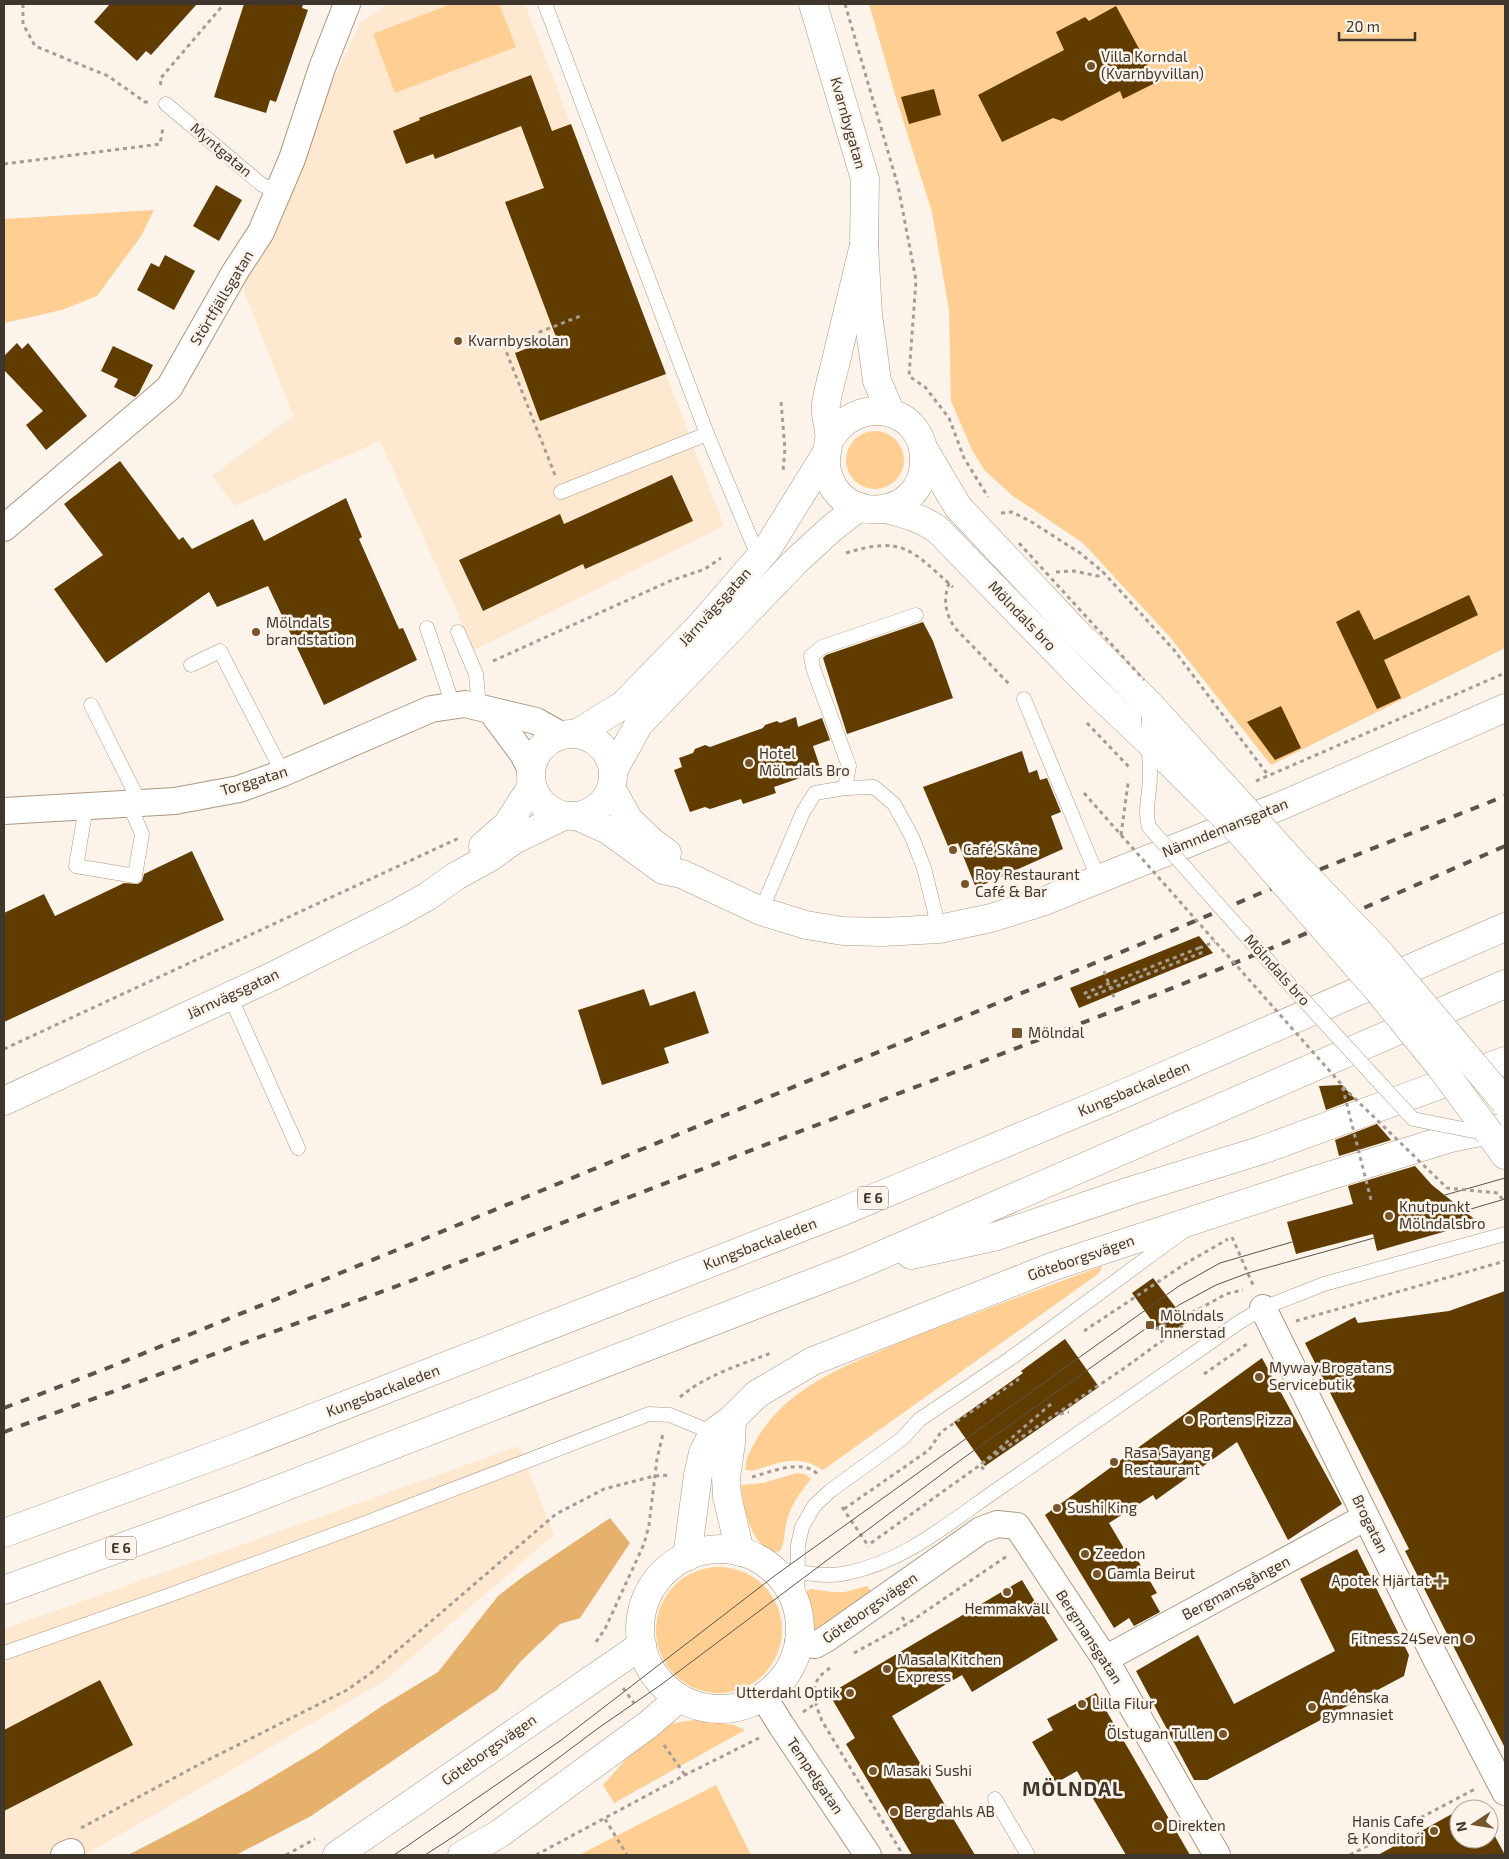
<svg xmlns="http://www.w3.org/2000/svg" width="1509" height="1859" font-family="'Exo 2',sans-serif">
<rect width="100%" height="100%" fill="#fcf4ea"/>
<g fill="#fee9d0">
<path d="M 389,4 L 525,4 L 724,526 L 474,650 L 380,441 L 235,506 L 212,476 L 293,416 L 242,286 L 323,101 L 360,23 Z"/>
<path d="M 519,1446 L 554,1535 L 383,1682 L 85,1855 L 4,1855 L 4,1629 Z"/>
</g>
<g fill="#fece93">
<path d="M 451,4 L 499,4 L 516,47 L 395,93 L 373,34 Z"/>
<path d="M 869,4 L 1505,4 L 1505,648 L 1271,765 L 1169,636 L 1083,543 L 1013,496 L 985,471 L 972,450 L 951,401 L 949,310 L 932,212 L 896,98 Z"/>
<path d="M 154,210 L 141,236 L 97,296 L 62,310 L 4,323 L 4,219 Z"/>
<circle cx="875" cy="460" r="29"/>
<path d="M 1102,1266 L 1101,1270 L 1098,1274 L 823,1470 C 797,1453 779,1463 752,1471 L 746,1470 C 744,1462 749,1453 753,1446 C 779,1394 834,1370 885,1349 C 914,1336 944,1325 974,1314 C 1016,1298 1059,1282 1102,1266 Z"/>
<path d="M 797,1473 L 805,1474 L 811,1479 C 799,1494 790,1506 786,1524 C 784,1534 785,1542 780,1551 L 773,1552 C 750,1544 743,1506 741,1485 L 763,1483 Z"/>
<circle cx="719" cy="1630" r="63"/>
<path d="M 867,1586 L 873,1594 L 816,1635 L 810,1633 L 808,1606 L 804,1595 L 807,1591 L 811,1589 L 832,1592 L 845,1592 Z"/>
<path d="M 697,1720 L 734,1725 L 745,1730 L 614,1803 L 603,1785 C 621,1766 642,1737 666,1726 C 676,1722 686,1721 697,1720 Z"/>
<path d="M 716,1785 L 751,1855 L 579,1855 Z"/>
</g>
<path fill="#e5b16d" d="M 610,1518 L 630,1543 L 580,1618 L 560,1624 L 521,1661 L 497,1690 L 311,1816 L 236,1855 L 128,1855 L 190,1823 L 252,1789 L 319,1749 L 382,1706 L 438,1672 L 498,1596 L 524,1576 Z"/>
<g fill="#603c00">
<path d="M 110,4 L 197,4 L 151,55 L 146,51 L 137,61 L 94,22 Z"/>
<path d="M 244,4 L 303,4 L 302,8 L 308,10 L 276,102 L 270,100 L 266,113 L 214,97 Z"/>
<path d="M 1116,6 L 1157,82 L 1123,99 L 1120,91 L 1062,121 L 1053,118 L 1002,142 L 978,95 L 1064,50 L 1056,32 L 1085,17 L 1089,21 Z"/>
<path d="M 531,75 L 552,131 L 571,124 L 666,374 L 540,421 L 515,353 L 556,337 L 505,202 L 544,188 L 521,126 L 435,159 L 433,154 L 406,164 L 393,131 L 420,120 L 419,118 Z"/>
<path d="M 934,89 L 941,115 L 909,124 L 901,97 Z"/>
<path d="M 216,185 L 242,200 L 219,241 L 193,226 Z"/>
<path d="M 165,255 L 195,271 L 174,310 L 137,290 L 151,263 L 159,267 Z"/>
<path d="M 17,343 L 22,349 L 28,343 L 87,416 L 46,450 L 26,425 L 43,411 L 4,370 L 4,356 Z"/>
<path d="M 113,346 L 153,365 L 139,393 L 135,397 L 114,387 L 118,379 L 101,371 Z"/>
<path d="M 120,461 L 179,540 L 183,537 L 192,549 L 253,519 L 264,541 L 346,498 L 362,537 L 359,539 L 399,629 L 403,628 L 417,660 L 324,705 L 268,586 L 217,607 L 209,592 L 106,663 L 54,589 L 103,555 L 64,504 Z"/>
<path d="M 672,475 L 693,521 L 585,569 L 583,564 L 483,611 L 459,560 L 560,514 L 564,524 Z"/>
<path d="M 1469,595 L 1478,615 L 1384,660 L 1401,698 L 1377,709 L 1336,622 L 1359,610 L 1374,640 Z"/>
<path d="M 923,622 L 933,641 L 953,698 L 847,734 L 823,658 L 826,655 Z"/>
<path d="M 1281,706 L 1301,748 L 1275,760 L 1247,722 Z"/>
<path d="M 796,717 L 798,727 L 822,718 L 830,740 L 813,746 L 820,767 L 805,773 L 803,777 L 774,787 L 776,793 L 743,804 L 741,799 L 710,809 L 705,807 L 690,812 L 674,770 L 682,767 L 679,758 L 693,753 L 695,749 L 705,745 L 710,747 L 763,728 L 765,725 L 777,721 L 780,723 Z"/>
<path d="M 1022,751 L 1029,773 L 1037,770 L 1040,780 L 1047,778 L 1061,812 L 1051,816 L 1063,849 L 976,888 L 958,843 L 948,846 L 923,787 Z"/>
<path d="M 192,851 L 224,920 L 4,1022 L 4,913 L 44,894 L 55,916 L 124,883 L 138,884 L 142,881 L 144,874 Z"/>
<path d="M 1199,936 L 1213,953 L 1079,1008 L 1070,988 Z"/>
<path d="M 644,989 L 650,1006 L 695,991 L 709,1033 L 664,1048 L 669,1063 L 602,1085 L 578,1010 Z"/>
<path d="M 1342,1085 L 1355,1099 L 1326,1110 L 1319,1086 Z"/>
<path d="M 1377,1124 L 1391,1140 L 1339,1156 L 1335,1140 Z"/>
<path d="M 1415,1166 L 1432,1185 L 1478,1222 L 1377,1251 L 1373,1234 L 1296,1254 L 1287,1222 L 1353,1204 L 1348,1186 Z"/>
<path d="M 1153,1278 L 1187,1322 L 1164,1338 L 1132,1293 Z"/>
<path d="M 1505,1291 L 1505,1748 L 1405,1551 L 1409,1549 L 1305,1343 L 1355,1317 L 1358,1323 L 1449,1311 Z"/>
<path d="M 1065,1339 L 1099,1387 L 985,1466 L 954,1422 L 1023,1373 L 1021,1371 Z"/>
<path d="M 1262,1358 L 1342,1504 L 1288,1540 L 1237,1442 L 1156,1500 L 1153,1495 L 1109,1523 L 1132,1562 L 1137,1559 L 1157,1593 L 1151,1596 L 1160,1612 L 1134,1626 L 1129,1618 L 1114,1628 L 1045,1515 Z"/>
<path d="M 1357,1549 L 1409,1655 L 1404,1676 L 1207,1780 L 1194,1780 L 1136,1671 L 1198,1635 L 1234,1704 L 1335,1651 L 1300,1579 Z"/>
<path d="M 1022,1580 L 1058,1640 L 972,1692 L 962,1675 L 892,1716 L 975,1855 L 912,1855 L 846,1744 L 855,1738 L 829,1694 Z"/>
<path d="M 100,1680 L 133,1745 L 4,1811 L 4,1730 Z"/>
<path d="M 1096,1693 L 1190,1855 L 1126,1855 L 1077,1771 L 1056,1783 L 1032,1742 L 1053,1730 L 1047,1719 Z"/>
<path d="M 1476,1800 L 1481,1809 L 1461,1809 Z"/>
<path d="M 1459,1810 L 1459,1839 L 1489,1839 L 1489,1825 L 1505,1855 L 1378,1855 Z"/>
</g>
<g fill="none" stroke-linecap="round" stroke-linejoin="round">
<defs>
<g id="lane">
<path d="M 545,4 L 707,434 L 759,558"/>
<path d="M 166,104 L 261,184 L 278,193"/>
<path d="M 561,492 L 707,434"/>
<path d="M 427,628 L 453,705"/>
<path d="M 458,632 L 476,674 L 479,707"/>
<path d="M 191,665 L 220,651 L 283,773"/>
<path d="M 1024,699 L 1099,880"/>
<path d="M 91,705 L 140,803"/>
<path d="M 845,788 L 849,766 L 813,668 L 811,656 L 822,647 L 916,615"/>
<path d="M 86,807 L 76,866 L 135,876 L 142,834 L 129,804"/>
<path d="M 761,911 L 803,812 L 815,793 L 845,788 L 874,787 L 894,804 L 912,837 L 924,868 L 939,929"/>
<path d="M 230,996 L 298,1148"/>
<path d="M 772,1569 C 796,1570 823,1579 847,1573 C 907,1561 952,1520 1001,1487 C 1080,1433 1159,1378 1238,1323 L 1263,1308 L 1324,1284 L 1505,1234"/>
<path d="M 797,1608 L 798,1545 L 802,1527 L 814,1506 L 830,1491 L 903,1438 L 919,1420 L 1011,1358 L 1181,1233"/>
<path d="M 4,1653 L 167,1596 L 360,1525 L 649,1414 L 670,1415 L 716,1434"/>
<path d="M 995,1799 L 1028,1855"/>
</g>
<g id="street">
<path d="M 4,528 L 169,388 L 235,272 L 261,232 L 292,159 L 322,68 L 347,4"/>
<path d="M 491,711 L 523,754 L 531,770"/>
<path d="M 4,811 L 175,801 L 239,789 L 283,773 L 431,709 L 465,704 L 536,721 L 561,735"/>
<path d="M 1263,1308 L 1436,1659 L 1505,1792"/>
<path d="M 798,1643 L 815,1645 L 826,1639 L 981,1530 L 997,1524 L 1017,1526 L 1105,1659 L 1217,1855"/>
<path d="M 1105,1659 L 1366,1517"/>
<path d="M 763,1696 L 781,1725 L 868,1855"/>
<path d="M 64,1855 L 71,1852"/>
</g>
<g id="secondary">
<path d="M 813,4 L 865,179 L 864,245 L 868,314 L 877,381 L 891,413"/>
<path d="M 829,441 C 854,393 925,405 924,461 C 924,519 840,528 827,471 C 824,460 827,452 829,441 C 831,429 824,416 826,404 C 829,385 835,367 839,348 C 847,314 856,279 864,245"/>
<path d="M 923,448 L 958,507 L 1073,629 L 1151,706"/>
<path d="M 886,509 C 904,513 921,518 937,529 L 1091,687 L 1147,740"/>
<circle cx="572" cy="775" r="41"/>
<path d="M 576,734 L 623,705 L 701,625 L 767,549 L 826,454"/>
<path d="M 613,771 L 639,724 L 796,561 L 832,528 L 859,507"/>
<path d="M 611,788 L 629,820 L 652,842 L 667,853"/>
<path d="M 577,816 L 608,830 L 663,870 L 682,874 L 761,911 L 806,925 L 843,931 L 882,932 L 939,929 L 991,918 L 1042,902 L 1285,804 L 1505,708"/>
<path d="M 483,846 L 507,825 L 532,786"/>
<path d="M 4,1101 L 273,976 L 396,914 L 428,896 L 456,876 L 489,858 L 514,840 L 564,816"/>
<path d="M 1490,1134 L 1505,1155"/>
<path d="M 732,1419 L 731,1443 L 726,1477 L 727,1496 L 740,1552"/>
<circle cx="720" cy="1629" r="80"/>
<path d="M 687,1557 L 698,1475 L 703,1453 L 713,1433 L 732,1419 L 757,1394 L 813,1361 L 1054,1266 L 1319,1179 L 1451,1138 L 1505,1127"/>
<path d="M 337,1855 L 642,1645"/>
<path d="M 462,1855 L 499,1834 L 649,1724 L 679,1698"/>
</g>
<g id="highway">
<path d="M 911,1255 L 997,1236 L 1130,1191 L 1262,1150 L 1505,1061"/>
<path d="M 4,1533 L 233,1449 L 836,1214 L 1125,1093 L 1505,927"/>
<path d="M 4,1590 L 238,1505 L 856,1266 L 1505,984"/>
</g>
</defs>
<use href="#lane" stroke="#ac9881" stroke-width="15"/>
<use href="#street" stroke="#ac9881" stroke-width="28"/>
<use href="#secondary" stroke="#ac9881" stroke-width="29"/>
<use href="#highway" stroke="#ac9881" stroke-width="29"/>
<g stroke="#a59d93" stroke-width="3" stroke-dasharray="4 4" stroke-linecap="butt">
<path d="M 23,4 L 23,24 L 35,46 L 108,76 L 145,102 L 148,102"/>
<path d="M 845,4 L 898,186 L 916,280 L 909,376 L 925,387 L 949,418 L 964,458 L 988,497"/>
<path d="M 161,85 L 160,79 L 224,4"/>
<path d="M 4,164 L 160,144 L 163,128"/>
<path d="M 781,402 L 785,449 L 783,471"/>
<path d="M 555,475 L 504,346 L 583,315"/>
<path d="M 1001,513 L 1012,512 L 1030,521 L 1080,553 L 1103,572 L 1174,650 L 1268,775"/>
<path d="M 846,553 C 904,535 912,551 953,587"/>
<path d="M 1056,572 L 1074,571 L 1098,576 L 1103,572"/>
<path d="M 949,583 C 943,600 945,613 955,628 L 1011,686"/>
<path d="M 493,661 L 670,581 L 705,569 L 721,558"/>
<path d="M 1087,723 L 1129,767"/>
<path d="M 1256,781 L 1505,673"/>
<path d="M 1121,835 L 1128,783"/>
<path d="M 1199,948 L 1085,993 L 1087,998 L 1201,953 L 1199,948 L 1215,942"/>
<path d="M 1104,971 L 1115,1000"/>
<path d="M 4,1049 L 459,838"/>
<path d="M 1232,1237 L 1253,1285"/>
<path d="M 1296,1321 L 1505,1261"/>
<path d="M 1155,1329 L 1201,1308 L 1226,1294 L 1243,1290"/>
<path d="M 1084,1331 L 1188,1262 L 1228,1239"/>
<path d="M 1204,1374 L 1250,1342"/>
<path d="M 680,1397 C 706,1375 740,1365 771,1353"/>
<path d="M 1051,1404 L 980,1465 L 1123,1369 L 1181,1327 L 1202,1308"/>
<path d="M 1060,1414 L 1069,1412"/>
<path d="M 752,1477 C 771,1472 805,1457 819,1476"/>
<path d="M 842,1507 L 869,1547"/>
<path d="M 844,1509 L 929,1450 L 941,1432 L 1019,1379"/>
<path d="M 871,1543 L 980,1465 L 985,1471"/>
<path d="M 902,1617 L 907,1624"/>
<path d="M 596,1642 L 605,1629 L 644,1544 L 649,1525 L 657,1459 L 663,1434"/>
<path d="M 854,1653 L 907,1624 L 1007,1556"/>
<path d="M 830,1668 C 826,1671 820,1675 818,1679 C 810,1693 817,1708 822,1721 L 903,1855"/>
<path d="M 623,1688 L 634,1703"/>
<path d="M 803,1712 L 815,1704"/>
<path d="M 664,1745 L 685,1775"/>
<path d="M 605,1819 L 627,1855"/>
<path d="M 81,1828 L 200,1764 L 347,1690 L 371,1673 L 556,1514 L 604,1489 L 654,1476 L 671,1475"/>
<path d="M 286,1855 L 315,1839"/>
<path d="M 536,1855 L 685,1775 L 759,1738"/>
<path d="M 1350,1855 L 1475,1789"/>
</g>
<use href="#lane" stroke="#fff" stroke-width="14"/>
<use href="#street" stroke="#fff" stroke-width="26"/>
<use href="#secondary" stroke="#fff" stroke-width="28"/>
<use href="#highway" stroke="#fff" stroke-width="28"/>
<g stroke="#5c544a" stroke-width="1">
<path d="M 1445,1195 L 1505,1178"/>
<path d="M 1464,1211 L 1505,1199"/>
<path d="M 394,1855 L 560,1741 L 777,1574 L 1179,1286 L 1220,1263 L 1292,1242"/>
<path d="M 425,1855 L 456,1835 L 597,1729 L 662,1684 L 962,1459 L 1179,1305 L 1216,1285 L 1248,1273 L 1374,1238"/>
</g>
<g stroke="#5c544a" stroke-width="4" stroke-dasharray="9 9" stroke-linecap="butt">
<path d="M 4,1408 L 110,1367 L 431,1236 L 1141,944 L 1268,890 L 1505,796"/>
<path d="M 4,1432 L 432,1273 L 1160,993 L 1284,943 L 1505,846"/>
</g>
<defs>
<path id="lane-bridge" d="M 1151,706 C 1145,732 1150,750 1150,776 C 1150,794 1144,810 1149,827 L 1289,984 L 1413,1119 L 1488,1134"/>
<g id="secondary-bridge">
<path d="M 1151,706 L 1298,868 L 1378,951 L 1505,1102"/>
<path d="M 1147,740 L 1241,833 L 1315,918 L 1377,989 L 1439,1065 L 1490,1134"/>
</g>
</defs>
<use href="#lane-bridge" stroke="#ac9881" stroke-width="15" stroke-linecap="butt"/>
<use href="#secondary-bridge" stroke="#ac9881" stroke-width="29" stroke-linecap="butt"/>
<g stroke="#a59d93" stroke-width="3" stroke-dasharray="4 4" stroke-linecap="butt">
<path d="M 1019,543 L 1144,680"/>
<path d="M 1084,793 L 1342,1085 L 1371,1200"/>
<path d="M 1343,1087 L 1447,1188 L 1498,1193 L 1505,1203"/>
</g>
<use href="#lane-bridge" stroke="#fff" stroke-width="14"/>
<use href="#secondary-bridge" stroke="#fff" stroke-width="28"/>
</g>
<g fill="#75552b" stroke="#fcf4ea" stroke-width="2">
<circle cx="1091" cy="66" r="5"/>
<circle cx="458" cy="341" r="5"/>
<circle cx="256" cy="632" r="5"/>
<circle cx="749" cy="763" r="5"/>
<circle cx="953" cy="850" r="5"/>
<circle cx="965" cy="884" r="5"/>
<rect x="1011" y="1027" width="12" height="12" rx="2.5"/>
<circle cx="1389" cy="1216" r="5"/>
<rect x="1145" y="1320" width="10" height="10" rx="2.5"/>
<circle cx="1259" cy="1377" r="5"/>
<circle cx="1189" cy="1420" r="5"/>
<circle cx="1114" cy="1462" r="5"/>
<circle cx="1057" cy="1508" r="5"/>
<circle cx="1085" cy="1554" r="5"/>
<circle cx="1097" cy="1574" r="5"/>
<path d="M1437.5 1573.5h5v5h5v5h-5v5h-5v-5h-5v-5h5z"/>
<circle cx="1007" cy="1592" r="5"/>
<circle cx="1469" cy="1639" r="5"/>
<circle cx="887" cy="1669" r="5"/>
<circle cx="850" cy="1693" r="5"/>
<circle cx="1082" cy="1704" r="5"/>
<circle cx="1312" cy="1707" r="5"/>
<circle cx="1223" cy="1734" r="5"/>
<circle cx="873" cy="1771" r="5"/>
<circle cx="894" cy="1812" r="5"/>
<circle cx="1158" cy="1826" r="5"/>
<circle cx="1434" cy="1831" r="5"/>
</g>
<g text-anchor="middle" stroke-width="5" stroke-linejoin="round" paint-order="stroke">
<g fill="#fcf4ea" stroke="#787066" stroke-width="1">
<rect x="858" y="1186.5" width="30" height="23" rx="4"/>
<rect x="106" y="1536.5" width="30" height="23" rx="4"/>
</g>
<g font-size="14" font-weight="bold" fill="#3f372d">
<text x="873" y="1203">E 6</text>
<text x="121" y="1553">E 6</text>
</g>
<g font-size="15" fill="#3f372d" stroke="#fcf4ea" text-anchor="start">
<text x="1101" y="62">Villa Korndal<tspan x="1101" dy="17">(Kvarnbyvillan)</tspan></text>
<text x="468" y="346">Kvarnbyskolan</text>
<text x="266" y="628">Mölndals<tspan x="266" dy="17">brandstation</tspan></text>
<text x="759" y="759">Hotel<tspan x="759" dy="17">Mölndals Bro</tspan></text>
<text x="963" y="855">Café Skåne</text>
<text x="975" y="880">Roy Restaurant<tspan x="975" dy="17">Café &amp; Bar</tspan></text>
<text x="1028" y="1038">Mölndal</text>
<text x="1399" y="1212">Knutpunkt<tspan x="1399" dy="17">Mölndalsbro</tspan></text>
<text x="1160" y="1321">Mölndals<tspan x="1160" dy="17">Innerstad</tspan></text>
<text x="1269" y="1373">Myway Brogatans<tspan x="1269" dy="17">Servicebutik</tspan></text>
<text x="1199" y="1425">Portens Pizza</text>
<text x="1124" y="1458">Rasa Sayang<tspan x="1124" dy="17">Restaurant</tspan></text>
<text x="1067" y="1513">Sushi King</text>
<text x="1095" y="1559">Zeedon</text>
<text x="1107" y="1579">Gamla Beirut</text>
<text x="1430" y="1586" text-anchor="end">Apotek Hjärtat</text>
<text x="1007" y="1614" text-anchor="middle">Hemmakväll</text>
<text x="1459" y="1644" text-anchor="end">Fitness24Seven</text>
<text x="897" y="1665">Masala Kitchen<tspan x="897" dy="17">Express</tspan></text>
<text x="840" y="1698" text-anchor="end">Utterdahl Optik</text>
<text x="1322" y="1703">Andénska<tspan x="1322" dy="17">gymnasiet</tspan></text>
<text x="1092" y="1709">Lilla Filur</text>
<text x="1213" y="1739" text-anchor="end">Ölstugan Tullen</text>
<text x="883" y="1776">Masaki Sushi</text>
<text x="904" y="1817">Bergdahls AB</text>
<text x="1424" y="1827" text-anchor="end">Hanis Cafe<tspan x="1424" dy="17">&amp; Konditori</tspan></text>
<text x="1168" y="1831">Direkten</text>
</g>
<g font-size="15" fill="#3f372d" stroke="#fcf4ea">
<text transform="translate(848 123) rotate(74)" y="5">Kvarnbygatan</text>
<text transform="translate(221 150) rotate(40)" y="5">Myntgatan</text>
<text transform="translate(222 298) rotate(-59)" y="5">Störtfjällsgatan</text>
<text transform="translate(715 607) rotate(-48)" y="5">Järnvägsgatan</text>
<text transform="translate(1022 616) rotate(46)" y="5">Mölndals bro</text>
<text transform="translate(254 781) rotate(-17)" y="5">Torggatan</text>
<text transform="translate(1225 828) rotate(-22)" y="5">Nämndemansgatan</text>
<text transform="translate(1277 970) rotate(48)" y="5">Mölndals bro</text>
<text transform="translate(233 994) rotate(-25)" y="5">Järnvägsgatan</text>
<text transform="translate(1134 1089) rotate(-23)" y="5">Kungsbackaleden</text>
<text transform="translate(760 1244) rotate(-21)" y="5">Kungsbackaleden</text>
<text transform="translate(1081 1258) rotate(-19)" y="5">Göteborgsvägen</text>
<text transform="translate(383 1391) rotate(-21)" y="5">Kungsbackaleden</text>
<text transform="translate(1370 1524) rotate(64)" y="5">Brogatan</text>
<text transform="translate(1236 1588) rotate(-28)" y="5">Bergmansgången</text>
<text transform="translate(870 1608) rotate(-35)" y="5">Göteborgsvägen</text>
<text transform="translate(1089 1637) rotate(57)" y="5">Bergmansgatan</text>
<text transform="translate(489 1750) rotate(-35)" y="5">Göteborgsvägen</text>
<text transform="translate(815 1776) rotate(56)" y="5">Tempelgatan</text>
</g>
<g font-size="20" font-weight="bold" letter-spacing="1" fill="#3f372d" stroke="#fcf4ea">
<text x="1073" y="1796">MÖLNDAL</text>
</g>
</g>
<rect width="1509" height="1859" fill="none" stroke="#3f372d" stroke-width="10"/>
<g transform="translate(1474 1824) rotate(258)"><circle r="24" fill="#fcf4ea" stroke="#b0a89e"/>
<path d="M0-4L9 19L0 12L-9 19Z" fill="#75552b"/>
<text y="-8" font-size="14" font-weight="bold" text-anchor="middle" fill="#3f372d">N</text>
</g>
<path d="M1339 32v8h76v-8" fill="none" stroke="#3f372d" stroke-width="2.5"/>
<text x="1346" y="32" font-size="15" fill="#3f372d" stroke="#fcf4ea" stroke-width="4" paint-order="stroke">20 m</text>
</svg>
